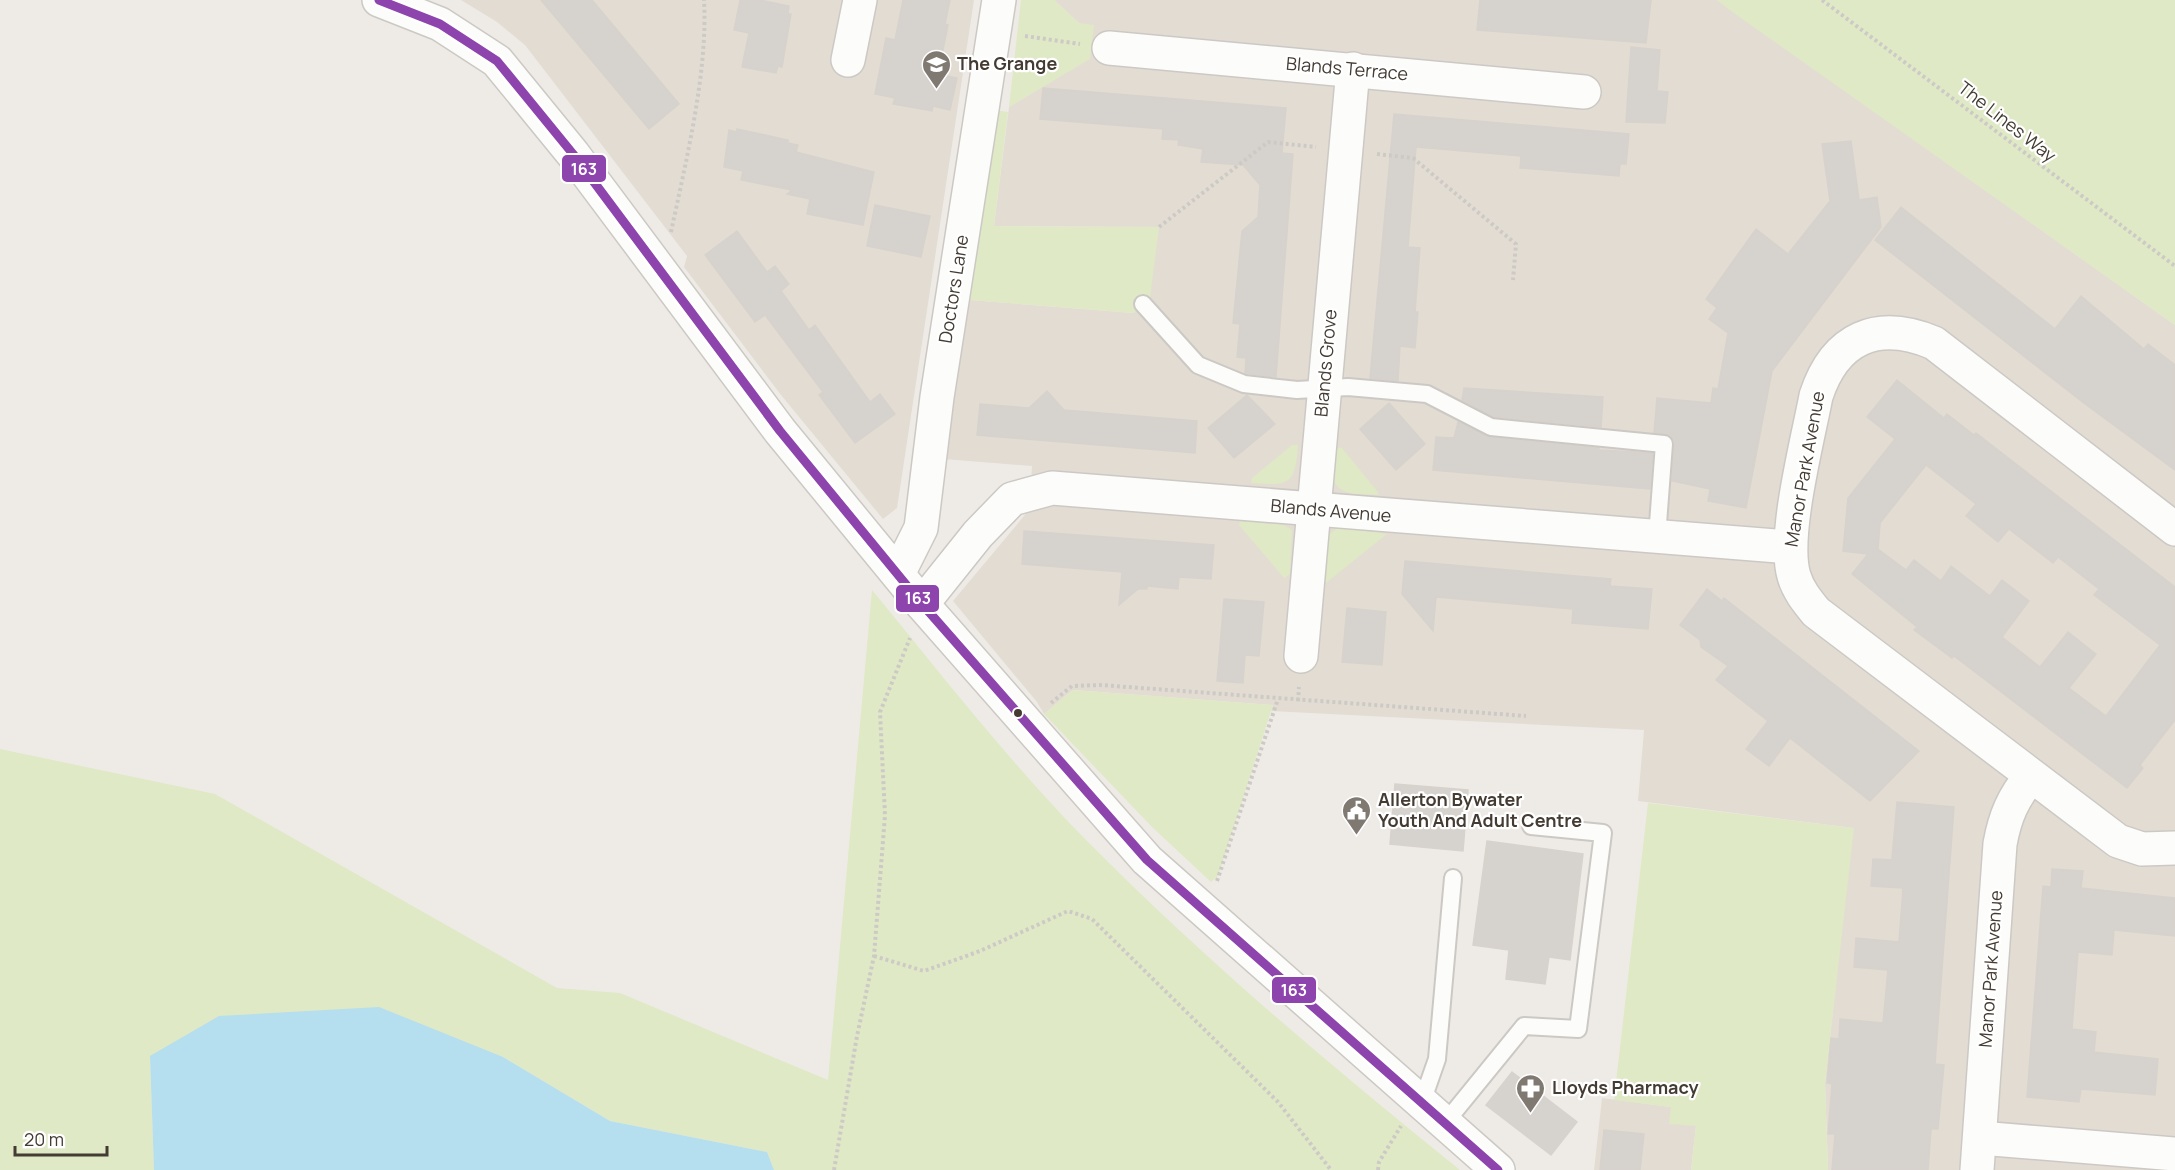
<svg xmlns="http://www.w3.org/2000/svg" width="2175" height="1170" font-family="Manrope,sans-serif">
<rect width="100%" height="100%" fill="#eeebe6"/>
<g fill="#e3dcd3">
<path d="M 461,0 L 974,0 L 897,508 L 883,519 L 781,395 L 684,267 L 687,256 L 525,45 L 497,22 Z"/>
<path d="M 1054,0 L 1717,0 L 2175,325 L 2175,1170 L 1828,1170 L 1825,1083 L 1853,828 L 1638,801 L 1644,730 L 1271,711 L 1273,705 L 1073,690 L 1044,714 L 1037,702 L 953,601 L 1029,510 L 1032,466 L 944,459 L 970,300 L 1134,313 L 1159,227 L 994,226 L 1009,107 L 1090,58 L 1079,23 Z"/>
<path d="M 1602,1098 L 1671,1107 L 1696,1126 L 1691,1170 L 1594,1170 Z"/>
</g>
<g fill="#dfe9c6">
<path d="M 1021,0 L 1054,0 L 1079,23 L 1094,25 L 1090,59 L 1009,107 Z"/>
<path d="M 1717,0 L 2175,0 L 2175,325 L 1731,11 Z"/>
<path d="M 995,110 L 1008,112 L 994,226 L 1159,227 L 1150,298 L 1134,313 L 970,300 Z"/>
<path d="M 1292,445 L 1298,445 C 1295,485 1290,486 1251,483 L 1252,478 Z"/>
<path d="M 1334,447 L 1342,448 L 1378,492 L 1378,495 C 1362,494 1341,497 1333,480 Z"/>
<path d="M 1240,521 L 1284,525 L 1292,530 L 1290,574 L 1284,578 L 1239,525 Z"/>
<path d="M 1342,528 L 1387,534 L 1326,583 L 1321,579 L 1326,537 L 1336,529 Z"/>
<path d="M 872,590 C 942,675 1010,763 1088,842 C 1204,959 1332,1067 1460,1170 L 774,1170 L 767,1152 L 610,1121 L 503,1057 L 150,1056 L 154,1170 L 0,1170 L 0,749 L 215,794 L 557,988 L 620,993 L 828,1080 Z"/>
<path d="M 1073,690 L 1273,705 L 1218,876 L 1211,882 L 1152,827 L 1044,714 Z"/>
<path d="M 1648,803 L 1854,828 L 1825,1083 L 1828,1170 L 1691,1170 L 1696,1126 L 1669,1124 L 1671,1107 L 1614,1100 Z"/>
</g>
<path fill="#b5deee" d="M 379,1007 L 503,1057 L 610,1121 L 767,1152 L 774,1170 L 154,1170 L 150,1056 L 219,1016 Z"/>
<g fill="#d6d2ce" stroke="#d7d2cc" stroke-width="1.5" fill-rule="evenodd">
<path d="M 541,0 L 592,0 L 679,104 L 649,129 Z"/>
<path d="M 740,0 L 760,0 L 789,6 L 788,14 L 791,14 L 782,67 L 778,66 L 776,73 L 742,67 L 749,33 L 734,30 Z"/>
<path d="M 903,0 L 950,0 L 945,24 L 948,25 L 938,74 L 957,78 L 950,110 L 933,106 L 932,111 L 893,104 L 895,98 L 875,94 L 886,38 L 895,40 Z"/>
<path d="M 1480,0 L 1651,0 L 1646,43 L 1477,30 Z"/>
<path d="M 1631,47 L 1660,50 L 1657,91 L 1668,92 L 1665,123 L 1626,122 Z"/>
<path d="M 1043,88 L 1286,108 L 1282,153 L 1293,154 L 1276,377 L 1245,373 L 1246,358 L 1237,357 L 1240,324 L 1233,323 L 1242,231 L 1258,217 L 1260,185 L 1243,165 L 1201,162 L 1203,149 L 1178,145 L 1179,140 L 1162,139 L 1163,129 L 1040,119 Z"/>
<path d="M 1394,114 L 1629,134 L 1626,164 L 1620,164 L 1619,176 L 1520,168 L 1521,156 L 1416,147 L 1408,247 L 1420,248 L 1415,312 L 1418,312 L 1415,348 L 1400,346 L 1398,381 L 1370,378 Z"/>
<path d="M 737,129 L 788,140 L 788,143 L 798,145 L 796,152 L 874,172 L 863,225 L 807,214 L 810,199 L 787,194 L 792,190 L 741,180 L 743,171 L 724,167 L 729,130 L 736,132 Z"/>
<path d="M 1851,141 L 1859,200 L 1877,197 L 1881,227 L 1772,371 L 1746,508 L 1708,501 L 1710,489 L 1672,481 L 1674,440 L 1670,435 L 1654,433 L 1657,398 L 1711,403 L 1713,388 L 1718,389 L 1728,333 L 1709,319 L 1717,308 L 1706,299 L 1756,229 L 1788,254 L 1830,201 L 1822,144 Z"/>
<path d="M 875,205 L 930,216 L 921,257 L 867,246 Z"/>
<path d="M 1901,207 L 2055,329 L 2081,296 L 2144,349 L 2148,344 L 2175,365 L 2175,470 L 2085,404 L 1875,240 Z"/>
<path d="M 737,231 L 767,272 L 775,266 L 789,284 L 781,291 L 809,330 L 815,325 L 870,402 L 880,394 L 895,414 L 855,443 L 819,395 L 823,392 L 765,315 L 755,322 L 705,255 Z"/>
<path d="M 1897,380 L 1944,418 L 1947,414 L 1974,435 L 1976,433 L 2175,587 L 2175,720 L 2140,765 L 2143,768 L 2127,788 L 1954,656 L 1952,658 L 1914,630 L 1917,627 L 1852,574 L 1868,554 L 1843,551 L 1848,498 L 1895,439 L 1867,417 ZM 1926,465 L 1976,504 L 1966,516 L 1998,542 L 2009,529 L 2053,563 L 2058,557 L 2099,589 L 2094,595 L 2160,645 L 2106,716 L 2069,688 L 2096,654 L 2068,632 L 2040,667 L 2002,637 L 2029,601 L 2002,580 L 1990,596 L 1951,566 L 1941,581 L 1914,560 L 1906,570 L 1878,549 L 1880,523 Z"/>
<path d="M 1464,388 L 1603,397 L 1601,427 L 1494,417 L 1462,400 Z"/>
<path d="M 1047,391 L 1064,410 L 1197,421 L 1195,453 L 977,435 L 980,404 L 1029,408 Z"/>
<path d="M 1247,395 L 1275,424 L 1234,458 L 1208,428 Z"/>
<path d="M 1389,403 L 1425,444 L 1396,470 L 1360,429 Z"/>
<path d="M 1458,422 L 1490,437 L 1599,448 L 1599,450 L 1653,453 L 1650,489 L 1433,470 L 1436,437 L 1454,438 Z"/>
<path d="M 1024,531 L 1214,545 L 1211,579 L 1179,577 L 1178,589 L 1147,586 L 1147,589 L 1138,589 L 1119,605 L 1122,572 L 1022,564 Z"/>
<path d="M 1405,561 L 1611,579 L 1610,586 L 1652,589 L 1648,629 L 1572,623 L 1573,609 L 1436,597 L 1433,631 L 1402,594 Z"/>
<path d="M 1707,589 L 1722,601 L 1724,598 L 1919,751 L 1870,801 L 1790,738 L 1769,766 L 1746,749 L 1768,721 L 1716,680 L 1728,666 L 1701,647 L 1700,640 L 1680,625 Z"/>
<path d="M 1224,599 L 1264,602 L 1259,656 L 1245,655 L 1243,683 L 1217,681 Z"/>
<path d="M 1347,608 L 1386,612 L 1382,665 L 1342,662 Z"/>
<path d="M 1395,784 L 1468,790 L 1463,851 L 1390,844 Z"/>
<path d="M 1897,802 L 1954,807 L 1935,1064 L 1944,1065 L 1938,1129 L 1931,1129 L 1928,1170 L 1832,1170 L 1835,1134 L 1828,1134 L 1832,1084 L 1827,1083 L 1831,1038 L 1839,1039 L 1840,1019 L 1883,1023 L 1888,970 L 1854,967 L 1856,938 L 1899,942 L 1903,888 L 1871,886 L 1873,859 L 1895,860 L 1892,858 Z"/>
<path d="M 1487,841 L 1583,854 L 1570,960 L 1549,957 L 1545,984 L 1506,979 L 1509,950 L 1473,945 Z"/>
<path d="M 2052,869 L 2083,871 L 2081,888 L 2175,898 L 2175,936 L 2114,930 L 2112,955 L 2078,952 L 2072,1029 L 2096,1032 L 2094,1052 L 2158,1059 L 2155,1095 L 2081,1089 L 2079,1102 L 2027,1097 L 2043,886 L 2051,887 Z"/>
<path d="M 1512,1072 L 1577,1122 L 1551,1155 L 1486,1105 Z"/>
<path d="M 1604,1130 L 1644,1134 L 1640,1170 L 1600,1170 Z"/>
</g>
<g fill="none" stroke-linecap="round" stroke-linejoin="round">
<defs>
<g id="service">
<path d="M 1143,304 L 1198,365 L 1244,384 L 1297,390 L 1348,387 L 1427,394 L 1491,427 L 1664,444 L 1657,537"/>
<path d="M 1422,1102 L 1437,1059 L 1453,878"/>
<path d="M 1445,1123 L 1524,1026 L 1578,1029 L 1603,833 L 1531,826"/>
</g>
<g id="minor">
<path d="M 1109,48 L 1584,92"/>
<path d="M 848,60 L 860,0"/>
<path d="M 2175,529 L 1934,343 C 1877,319 1835,338 1816,396 C 1808,439 1782,537 1794,576 C 1798,590 1807,601 1816,612 L 2118,841 L 2142,849 L 2175,848"/>
<path d="M 898,574 L 921,528 L 937,397 L 999,0"/>
<path d="M 922,604 L 978,534 L 1012,499 L 1052,488 L 1790,547"/>
<path d="M 1301,656 L 1353,69"/>
<path d="M 1980,1138 L 2175,1154"/>
<path d="M 1977,1170 L 2000,844 C 2005,816 2013,798 2031,776"/>
</g>
<path id="tertiary" d="M 379,0 L 440,24 L 497,61 L 573,154 L 780,431 L 922,604 L 1147,860 L 1498,1170"/>
</defs>
<use href="#service" stroke="#ccc9c4" stroke-width="20"/>
<use href="#minor" stroke="#ccc9c4" stroke-width="36"/>
<use href="#tertiary" stroke="#ccc9c4" stroke-width="36"/>
<g stroke="#cdcac6" stroke-width="4" stroke-dasharray="3 3" stroke-linecap="butt">
<path d="M 1822,0 L 2175,266"/>
<path d="M 1025,36 L 1080,44"/>
<path d="M 1377,154 L 1413,158 L 1516,244 L 1513,280"/>
<path d="M 1159,227 L 1268,142 L 1316,147"/>
<path d="M 671,232 C 686,161 708,72 704,0"/>
<path d="M 1298,701 L 1299,687"/>
<path d="M 1051,703 L 1072,686 L 1100,685 L 1526,716"/>
<path d="M 1217,881 L 1278,699"/>
<path d="M 874,956 L 924,971 L 980,951 L 1068,911 L 1092,919 L 1278,1102 L 1331,1170"/>
<path d="M 834,1170 L 857,1036 L 874,956 L 885,815 L 880,712 L 910,638"/>
<path d="M 1378,1170 L 1379,1162 L 1401,1126"/>
</g>
<use href="#service" stroke="#fcfcfb" stroke-width="16"/>
<use href="#minor" stroke="#fcfcfb" stroke-width="33"/>
<use href="#tertiary" stroke="#fcfcfb" stroke-width="33"/>
<defs>
<path id="bus-1" d="M 379,0 L 440,24 L 497,61 L 573,154 L 780,431 L 922,604 L 1147,860 L 1498,1170"/>
</defs>
<use href="#bus-1" stroke="#fff" stroke-width="14"/>
<use href="#bus-1" stroke="#8e44ad" stroke-width="9"/>
</g>
<defs>
<symbol id="school-pin" viewBox="-11 -11 22 30"><path d="M0 17L-7.5 6A9.5 9.5 0 1 1 7.5 6Z" fill="#807972" stroke="#fff"/><path d="M0-5L7-2L0 1L-7-2ZM-4 1L0 2.5L4 1V4Q0 6-4 4Z" fill="#fff"/></symbol>
<symbol id="civic-pin" viewBox="-11 -11 22 30"><path d="M0 17L-7.5 6A9.5 9.5 0 1 1 7.5 6Z" fill="#807972" stroke="#fff"/><path d="M-.6-6.5H3V-4.5H.6V-3L4-1V1h2V6H-6V1h2V-1L-.6-3ZM-1.2 2.5V6h2.4V2.5Z" fill="#fff"/></symbol>
<symbol id="pharmacy-pin" viewBox="-11 -11 22 30"><path d="M0 17L-7.5 6A9.5 9.5 0 1 1 7.5 6Z" fill="#807972" stroke="#fff"/><path d="M-2-6h4v4h4v4h-4v4h-4v-4h-4v-4h4Z" fill="#fff"/></symbol>
</defs>
<g fill-rule="evenodd">
<use href="#school-pin" x="920" y="48" width="33" height="45"/>
<use href="#civic-pin" x="1340" y="794" width="33" height="45"/>
<use href="#pharmacy-pin" x="1514" y="1072" width="33" height="45"/>
</g>
<circle fill="#443c33" stroke="#fff" stroke-width="2" cx="1018" cy="713" r="5"/>
<g text-anchor="middle" stroke-width="4.5" stroke-linejoin="round" paint-order="stroke">
<g font-size="18" font-weight="bold" fill="#443c33" stroke="#fff" text-anchor="start">
<text x="957" y="70">The Grange</text>
<text x="1378" y="806">Allerton Bywater<tspan x="1378" dy="21">Youth And Adult Centre</tspan></text>
<text x="1552" y="1094">Lloyds Pharmacy</text>
</g>
<g font-size="18" fill="#443c33" stroke="#fff">
<text transform="translate(1347 69) rotate(5)" y="6">Blands Terrace</text>
<text transform="translate(2007 122) rotate(38)" y="6">The Lines Way</text>
<text transform="translate(954 289) rotate(-81)" y="6">Doctors Lane</text>
<text transform="translate(1326 363) rotate(-85)" y="6">Blands Grove</text>
<text transform="translate(1805 469) rotate(-80)" y="6">Manor Park Avenue</text>
<text transform="translate(1331 511) rotate(5)" y="6">Blands Avenue</text>
<text transform="translate(1991 969) rotate(-86)" y="6">Manor Park Avenue</text>
</g>
</g>
<g stroke="#fff" stroke-width="2">
<rect x="561" y="154" width="46" height="29" rx="6" fill="#8e44ad"/>
<rect x="895" y="584" width="45" height="29" rx="6" fill="#8e44ad"/>
<rect x="1271" y="976" width="46" height="28" rx="6" fill="#8e44ad"/>
</g>
<g font-size="16" text-anchor="middle" font-weight="bold" fill="#fff">
<text x="584" y="175">163</text>
<text x="918" y="604">163</text>
<text x="1294" y="996">163</text>
</g>
<path d="M15 1146v9h92v-9" fill="none" stroke="#443c33" stroke-width="3"/>
<text x="24" y="1146" font-size="18" fill="#443c33" stroke="#ffffff" stroke-width="4.5" paint-order="stroke">20 m</text>
</svg>
